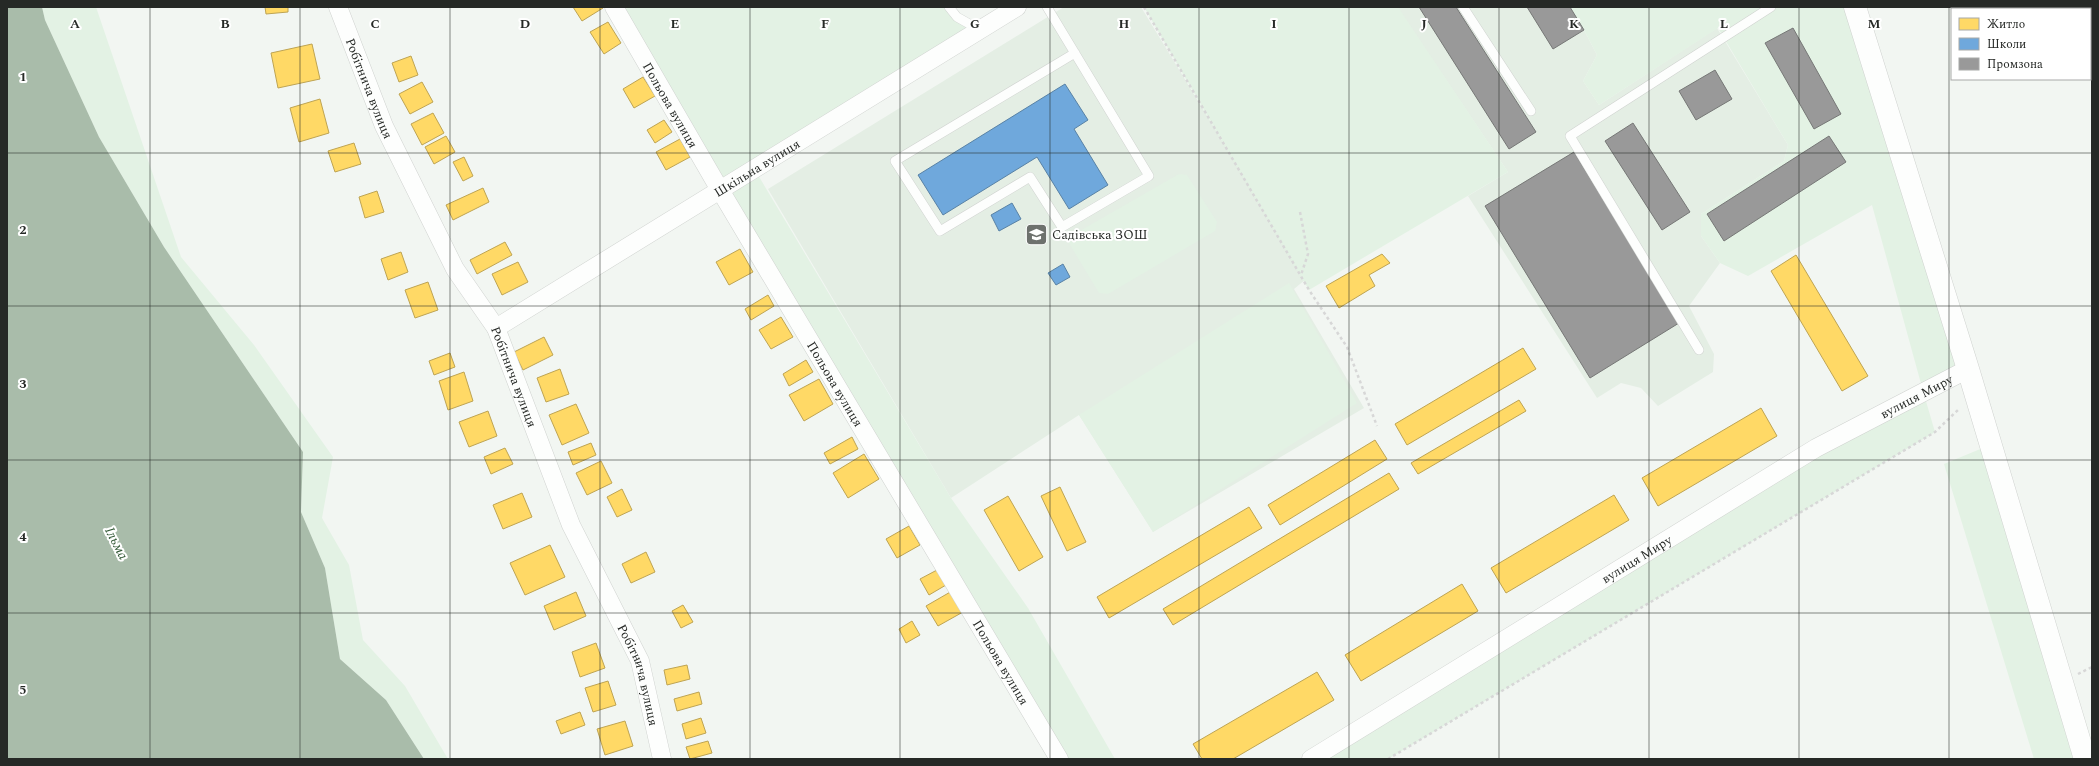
<svg xmlns="http://www.w3.org/2000/svg" width="2099" height="766" font-family="Spectral,serif">
<rect width="100%" height="100%" fill="#f2f6f2"/>
<g fill="#e4eee4">
<path d="M 1064,7 L 1141,7 L 1306,279 L 1294,289 L 1364,408 L 1153,532 L 1079,415 L 951,498 L 768,189 Z"/>
<path d="M 1397,7 L 1570,7 L 1584,30 L 1597,55 L 1583,81 L 1599,105 L 1717,28 L 1788,145 L 1784,161 L 1701,214 L 1701,236 L 1720,263 L 1689,306 L 1714,354 L 1713,372 L 1658,406 L 1641,388 L 1621,383 L 1597,398 L 1468,196 L 1508,172 Z"/>
</g>
<g fill="#e3f2e4">
<path d="M 42,7 L 96,7 L 181,257 L 254,345 L 333,457 L 322,518 L 349,565 L 363,640 L 405,686 L 448,759 L 424,759 L 386,700 L 340,659 L 325,568 L 301,512 L 303,452 L 164,247 L 99,137 L 45,20 Z"/>
<path d="M 616,7 L 949,7 L 980,30 L 755,170 L 951,498 L 1028,608 L 1115,759 L 1060,759 Z"/>
<path d="M 1144,7 L 1398,7 L 1508,172 L 1309,290 Z"/>
<path d="M 1570,7 L 1855,7 L 1968,369 L 1923,391 L 1935,432 L 1388,759 L 1311,759 L 1923,391 L 1872,205 L 1748,276 L 1720,263 L 1701,236 L 1701,214 L 1784,161 L 1788,145 L 1718,28 L 1599,105 L 1583,81 L 1597,55 L 1584,30 Z"/>
<path d="M 1179,174 L 1187,175 L 1217,222 L 1215,231 L 1108,294 L 1099,293 L 1069,243 L 1071,236 Z"/>
<path d="M 1289,283 L 1357,403 L 1153,532 L 1079,415 Z"/>
<path d="M 1990,445 L 2084,759 L 2034,759 L 1944,464 Z"/>
</g>
<path fill="#a9bcaa" d="M 7,7 L 42,7 L 45,20 L 99,137 L 164,247 L 303,452 L 301,512 L 325,568 L 340,659 L 386,700 L 424,759 L 7,759 Z"/>
<g fill="#ffd966" stroke="#bea453">
<path d="M 265,7 L 288,7 L 288,12 L 266,14 Z"/>
<path d="M 573,7 L 602,7 L 603,8 L 582,21 Z"/>
<path d="M 608,22 L 621,43 L 604,54 L 590,32 Z"/>
<path d="M 312,44 L 320,79 L 278,88 L 271,53 Z"/>
<path d="M 411,56 L 418,75 L 399,82 L 392,63 Z"/>
<path d="M 643,77 L 655,96 L 634,108 L 623,89 Z"/>
<path d="M 422,82 L 433,102 L 410,114 L 399,94 Z"/>
<path d="M 320,99 L 329,133 L 299,142 L 290,108 Z"/>
<path d="M 433,113 L 444,133 L 422,145 L 411,124 Z"/>
<path d="M 664,120 L 672,132 L 655,143 L 647,130 Z"/>
<path d="M 446,136 L 455,152 L 434,164 L 425,147 Z"/>
<path d="M 680,139 L 690,157 L 666,170 L 656,152 Z"/>
<path d="M 354,143 L 361,164 L 335,172 L 328,151 Z"/>
<path d="M 464,157 L 473,176 L 463,181 L 453,162 Z"/>
<path d="M 483,188 L 489,202 L 453,220 L 446,205 Z"/>
<path d="M 377,191 L 384,212 L 365,218 L 359,197 Z"/>
<path d="M 505,242 L 512,255 L 477,274 L 470,260 Z"/>
<path d="M 740,249 L 753,272 L 729,285 L 716,262 Z"/>
<path d="M 401,252 L 408,272 L 388,280 L 381,259 Z"/>
<path d="M 1382,254 L 1390,263 L 1369,275 L 1375,286 L 1339,308 L 1326,286 Z"/>
<path d="M 1796,255 L 1868,376 L 1842,391 L 1771,271 Z"/>
<path d="M 518,262 L 528,282 L 502,295 L 492,274 Z"/>
<path d="M 428,282 L 438,310 L 415,318 L 405,290 Z"/>
<path d="M 768,295 L 774,306 L 751,320 L 745,309 Z"/>
<path d="M 781,317 L 793,337 L 771,349 L 759,330 Z"/>
<path d="M 544,337 L 553,355 L 523,370 L 514,352 Z"/>
<path d="M 1523,348 L 1536,369 L 1407,445 L 1395,424 Z"/>
<path d="M 450,353 L 455,367 L 434,375 L 429,361 Z"/>
<path d="M 806,360 L 813,372 L 789,386 L 783,374 Z"/>
<path d="M 560,369 L 569,394 L 546,402 L 537,378 Z"/>
<path d="M 464,372 L 473,401 L 448,410 L 439,381 Z"/>
<path d="M 819,379 L 833,404 L 804,421 L 789,395 Z"/>
<path d="M 1519,400 L 1526,411 L 1418,474 L 1411,463 Z"/>
<path d="M 576,404 L 589,433 L 562,445 L 549,415 Z"/>
<path d="M 1761,408 L 1777,436 L 1658,506 L 1642,478 Z"/>
<path d="M 488,411 L 497,436 L 469,447 L 459,422 Z"/>
<path d="M 852,437 L 858,449 L 830,464 L 824,453 Z"/>
<path d="M 1375,440 L 1387,459 L 1280,525 L 1268,505 Z"/>
<path d="M 591,443 L 596,455 L 573,465 L 568,452 Z"/>
<path d="M 505,448 L 513,464 L 491,474 L 484,457 Z"/>
<path d="M 864,454 L 879,479 L 848,498 L 833,473 Z"/>
<path d="M 601,461 L 612,483 L 587,495 L 576,473 Z"/>
<path d="M 1389,473 L 1399,489 L 1173,625 L 1163,609 Z"/>
<path d="M 1060,487 L 1086,542 L 1067,551 L 1041,496 Z"/>
<path d="M 622,489 L 632,510 L 617,517 L 607,497 Z"/>
<path d="M 522,493 L 532,517 L 503,529 L 493,505 Z"/>
<path d="M 1614,495 L 1629,520 L 1506,593 L 1491,568 Z"/>
<path d="M 1008,496 L 1043,557 L 1019,571 L 984,510 Z"/>
<path d="M 1249,507 L 1262,528 L 1109,618 L 1097,597 Z"/>
<path d="M 909,526 L 920,545 L 897,558 L 886,539 Z"/>
<path d="M 550,545 L 565,577 L 525,595 L 510,563 Z"/>
<path d="M 646,552 L 655,572 L 631,583 L 622,564 Z"/>
<path d="M 937,570 L 946,585 L 929,595 L 920,579 Z"/>
<path d="M 1462,584 L 1478,611 L 1361,681 L 1345,655 Z"/>
<path d="M 952,591 L 963,612 L 938,626 L 926,606 Z"/>
<path d="M 576,592 L 586,616 L 554,630 L 544,606 Z"/>
<path d="M 683,605 L 693,622 L 681,628 L 672,611 Z"/>
<path d="M 912,621 L 920,635 L 906,643 L 899,629 Z"/>
<path d="M 596,643 L 605,668 L 580,677 L 572,652 Z"/>
<path d="M 687,665 L 690,679 L 667,685 L 664,670 Z"/>
<path d="M 1317,672 L 1334,700 L 1233,759 L 1202,759 L 1193,744 Z"/>
<path d="M 608,681 L 616,705 L 593,712 L 585,688 Z"/>
<path d="M 699,692 L 702,704 L 677,711 L 674,699 Z"/>
<path d="M 580,712 L 585,725 L 561,734 L 556,721 Z"/>
<path d="M 701,718 L 706,733 L 686,739 L 682,724 Z"/>
<path d="M 625,721 L 633,746 L 605,755 L 597,729 Z"/>
<path d="M 708,741 L 712,753 L 690,759 L 686,747 Z"/>
</g>
<g fill="#6fa8dc" stroke="#5982a5">
<path d="M 1065,84 L 1088,120 L 1074,129 L 1108,185 L 1069,209 L 1037,157 L 943,215 L 918,175 Z"/>
<path d="M 1012,203 L 1021,219 L 999,231 L 991,215 Z"/>
<path d="M 1063,264 L 1070,277 L 1056,285 L 1048,273 Z"/>
</g>
<g fill="#999" stroke="#767776">
<path d="M 1419,7 L 1456,7 L 1536,132 L 1509,149 Z"/>
<path d="M 1527,7 L 1570,7 L 1584,30 L 1553,49 Z"/>
<path d="M 1793,28 L 1841,114 L 1814,129 L 1765,43 Z"/>
<path d="M 1715,70 L 1732,99 L 1696,120 L 1679,91 Z"/>
<path d="M 1633,123 L 1690,212 L 1662,230 L 1605,141 Z"/>
<path d="M 1829,136 L 1846,162 L 1724,241 L 1707,214 Z"/>
<path d="M 1574,152 L 1679,323 L 1590,378 L 1485,206 Z"/>
</g>
<g fill="none" stroke-linecap="round" stroke-linejoin="round">
<defs>
<g id="service">
<path d="M 949,7 L 957,17 L 980,30"/>
<path d="M 1047,7 L 1149,176 L 1062,227 L 1030,177 L 940,231 L 895,161 L 1075,53"/>
<path d="M 1463,7 L 1531,111"/>
<path d="M 1699,350 L 1570,136 L 1771,7"/>
</g>
<g id="minor">
<path id="s1" d="M 338,7 L 384,126 L 455,269 L 496,328 L 571,525 L 640,661 L 662,759"/>
<path id="s2" d="M 614,7 L 720,190 L 1059,759"/>
<path id="s3" d="M 496,328 L 1017,7"/>
<path id="s4" d="M 1311,759 L 1816,448 L 1968,369"/>
</g>
<path id="tertiary" d="M 1855,7 L 1968,369 L 2085,759"/>
</defs>
<use href="#service" stroke="#d0d3d0" stroke-width="10"/>
<use href="#minor" stroke="#d0d3d0" stroke-width="19"/>
<use href="#tertiary" stroke="#d0d3d0" stroke-width="23"/>
<g stroke="#d7d7d7" stroke-width="2.5" stroke-dasharray="3 3" stroke-linecap="butt">
<path d="M 1144,7 L 1309,290 L 1347,347 L 1377,426"/>
<path d="M 1300,212 L 1308,254 L 1301,275"/>
<path d="M 2078,674 L 2092,667"/>
<path d="M 1388,759 L 1935,432 L 1960,408"/>
</g>
<use href="#service" stroke="#fdfefd" stroke-width="9"/>
<use href="#minor" stroke="#fdfefd" stroke-width="18"/>
<use href="#tertiary" stroke="#fdfefd" stroke-width="22"/>
</g>
<path fill="none" stroke="#262926" stroke-width="1" stroke-opacity="0.55" d="M 150,7 L 150,759M 300,7 L 300,759M 450,7 L 450,759M 600,7 L 600,759M 750,7 L 750,759M 900,7 L 900,759M 1050,7 L 1050,759M 1199,7 L 1199,759M 1349,7 L 1349,759M 1499,7 L 1499,759M 1649,7 L 1649,759M 1799,7 L 1799,759M 1949,7 L 1949,759M 7,153 L 2092,153M 7,306 L 2092,306M 7,460 L 2092,460M 7,613 L 2092,613"/>
<defs>
<symbol id="school-square" viewBox="-11 -11 22 22"><rect x="-9" y="-9" width="18" height="18" rx="4" fill="#6d716d" stroke="#fff"/><path d="M0-5L7-2L0 1L-7-2ZM-4 1L0 2.5L4 1V4Q0 6-4 4Z" fill="#fff"/></symbol>
</defs>
<g fill-rule="evenodd">
<use href="#school-square" x="1024" y="222" width="25" height="25"/>
</g>
<g text-anchor="middle" stroke-width="4" stroke-linejoin="round" paint-order="stroke">
<g font-size="13" fill="#262926" stroke="#fff">
<text dy="5" stroke="none"><textPath href="#s1" startOffset="87">Робітнича вулиця</textPath></text>
<text dy="5" stroke="none"><textPath href="#s2" startOffset="113">Польова вулиця</textPath></text>
<text dy="5" stroke="none"><textPath href="#s3" startOffset="306">Шкільна вулиця</textPath></text>
<text dy="5" stroke="none"><textPath href="#s1" startOffset="411">Робітнича вулиця</textPath></text>
<text dy="5" stroke="none"><textPath href="#s2" startOffset="437">Польова вулиця</textPath></text>
<text dy="5" stroke="none"><textPath href="#s4" startOffset="706">вулиця Миру</textPath></text>
<text dy="5" stroke="none"><textPath href="#s4" startOffset="382">вулиця Миру</textPath></text>
<text dy="5" stroke="none"><textPath href="#s2" startOffset="761">Польова вулиця</textPath></text>
<text dy="5" stroke="none"><textPath href="#s1" startOffset="735">Робітнича вулиця</textPath></text>
</g>
<g font-size="13" fill="#262926" stroke="#fff" text-anchor="start">
<text x="1052" y="239">Садівська ЗОШ</text>
</g>
<g font-size="14" font-style="italic" fill="#315835" stroke="#fff">
<text transform="translate(117 543) rotate(63)" y="5">Ільма</text>
</g>
</g>
<g font-size="13" text-anchor="middle" font-weight="bold" fill="#262926" stroke="#fff" stroke-width="4" stroke-linejoin="round" paint-order="stroke">
<text x="75" y="28">A</text>
<text x="225" y="28">B</text>
<text x="375" y="28">C</text>
<text x="525" y="28">D</text>
<text x="675" y="28">E</text>
<text x="825" y="28">F</text>
<text x="975" y="28">G</text>
<text x="1124" y="28">H</text>
<text x="1274" y="28">I</text>
<text x="1424" y="28">J</text>
<text x="1574" y="28">K</text>
<text x="1724" y="28">L</text>
<text x="1874" y="28">M</text>
<text x="23" y="81">1</text>
<text x="23" y="234">2</text>
<text x="23" y="388">3</text>
<text x="23" y="541">4</text>
<text x="23" y="694">5</text>
</g>
<rect width="2099" height="766" fill="none" stroke="#262926" stroke-width="16"/>
<rect x="1951" y="8" width="140" height="72" fill="#ffffff" stroke="#a8a9a8"/>
<rect x="1959" y="18" width="20" height="12" fill="#ffd966" stroke="#a8a9a8"/>
<text x="1987" y="28" font-size="12" fill="#262926">Житло</text>
<rect x="1959" y="38" width="20" height="12" fill="#6fa8dc" stroke="#a8a9a8"/>
<text x="1987" y="48" font-size="12" fill="#262926">Школи</text>
<rect x="1959" y="58" width="20" height="12" fill="#999999" stroke="#a8a9a8"/>
<text x="1987" y="68" font-size="12" fill="#262926">Промзона</text>
</svg>
